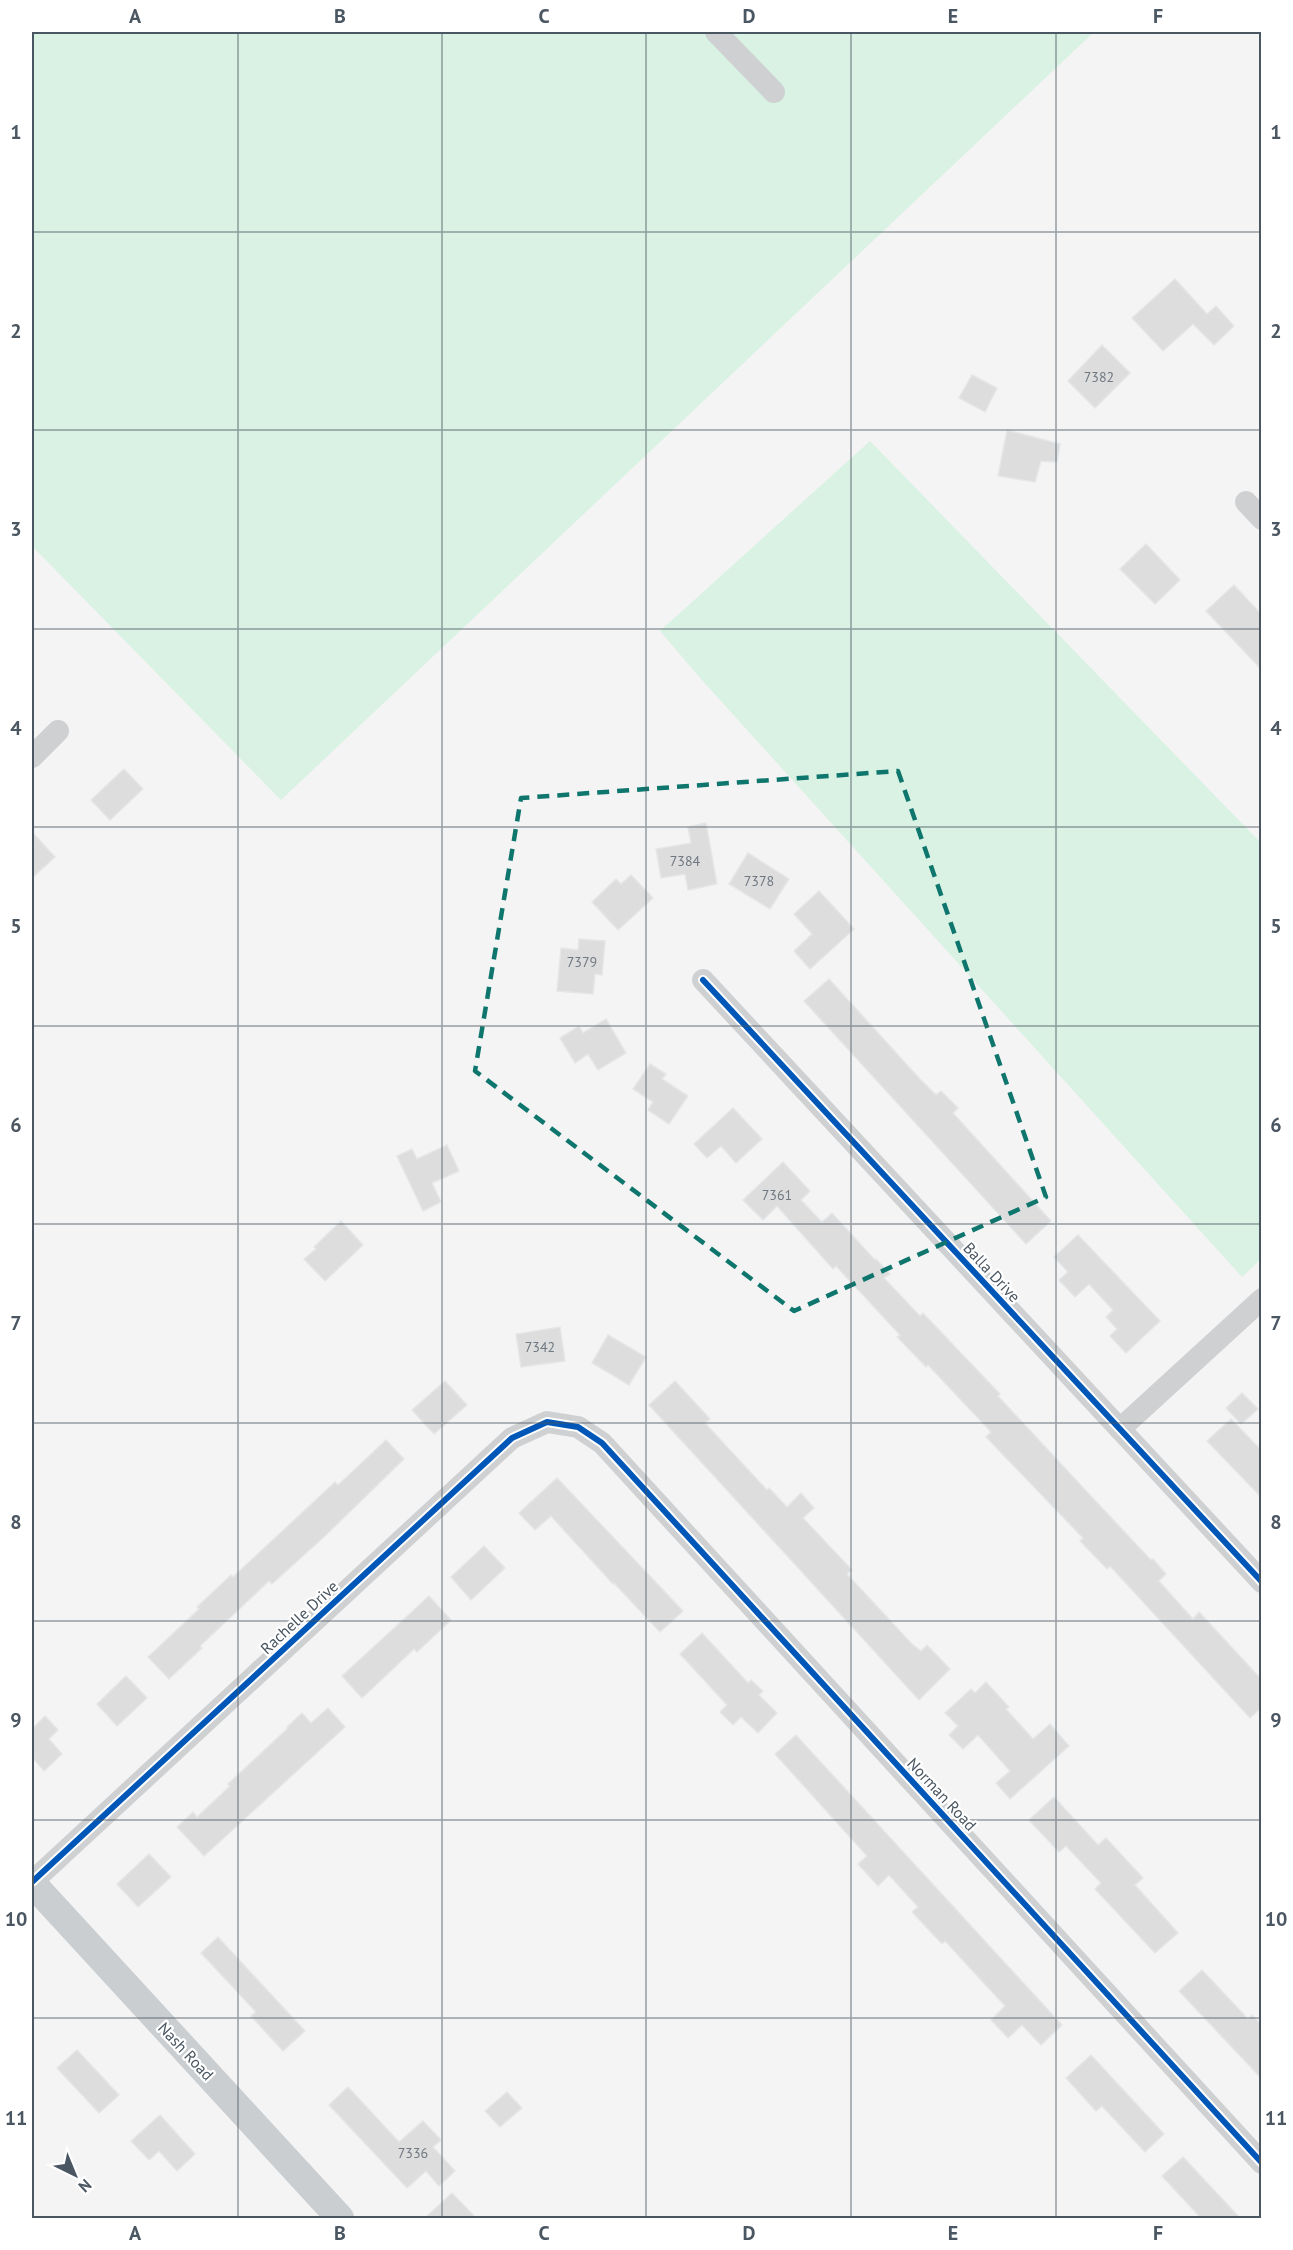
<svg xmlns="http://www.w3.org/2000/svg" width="1293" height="2250" font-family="'PT Sans',sans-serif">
<rect width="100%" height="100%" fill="#f4f4f4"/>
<g fill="#d9f2e3">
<path d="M 32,32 L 1094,32 L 281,800 L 32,546 Z"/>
<path d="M 870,441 L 1261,843 L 1262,1258 L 1242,1277 L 701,679 L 660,631 Z"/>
</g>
<g fill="#ddddde" stroke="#e5e6e7" stroke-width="1.5">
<path d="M 1175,279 L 1207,314 L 1216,306 L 1234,326 L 1214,345 L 1193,324 L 1163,351 L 1132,318 Z"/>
<path d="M 1102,345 L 1130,373 L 1095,408 L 1068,381 Z"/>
<path d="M 972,375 L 997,388 L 985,412 L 959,398 Z"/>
<path d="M 1007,430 L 1060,444 L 1057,462 L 1041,461 L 1035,482 L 998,476 Z"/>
<path d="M 1146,544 L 1180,580 L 1155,604 L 1120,569 Z"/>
<path d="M 1234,585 L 1262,615 L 1262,670 L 1206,611 Z"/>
<path d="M 124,769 L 143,789 L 110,820 L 91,800 Z"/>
<path d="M 706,823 L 717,884 L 688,890 L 685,874 L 661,878 L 656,849 L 691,843 L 688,827 Z"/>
<path d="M 32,832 L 55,857 L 32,878 Z"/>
<path d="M 748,853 L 789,879 L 770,909 L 729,884 Z"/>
<path d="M 631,875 L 653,898 L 618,930 L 592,902 L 616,879 L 621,884 Z"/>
<path d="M 819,891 L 854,929 L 810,969 L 794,951 L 812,934 L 794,914 Z"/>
<path d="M 579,939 L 605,941 L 602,975 L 595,974 L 593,994 L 557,991 L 561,948 L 578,950 Z"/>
<path d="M 829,979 L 919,1078 L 936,1095 L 941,1091 L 958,1108 L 953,1113 L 1051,1221 L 1026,1244 L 804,1001 Z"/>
<path d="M 606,1019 L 626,1053 L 598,1070 L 588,1054 L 575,1063 L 560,1038 L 579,1026 L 583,1033 Z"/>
<path d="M 650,1064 L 666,1074 L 662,1079 L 688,1096 L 669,1124 L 648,1110 L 653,1102 L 633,1089 Z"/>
<path d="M 733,1108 L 762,1139 L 736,1163 L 721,1146 L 707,1158 L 694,1144 Z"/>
<path d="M 447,1145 L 459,1171 L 432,1183 L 441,1202 L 423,1211 L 397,1156 L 412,1149 L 417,1159 Z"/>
<path d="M 783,1162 L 810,1191 L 801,1200 L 822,1222 L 832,1213 L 875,1260 L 876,1259 L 890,1274 L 884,1278 L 920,1316 L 923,1313 L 1000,1394 L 998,1396 L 1090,1495 L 1151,1560 L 1153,1559 L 1166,1574 L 1159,1581 L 1193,1619 L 1199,1612 L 1262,1680 L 1262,1707 L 1250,1718 L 1110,1566 L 1107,1569 L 1080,1541 L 1083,1538 L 986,1437 L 991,1432 L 928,1365 L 926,1367 L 897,1337 L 900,1335 L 836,1266 L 833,1269 L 777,1206 L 763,1220 L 743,1200 Z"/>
<path d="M 341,1221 L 363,1245 L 325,1281 L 304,1259 L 316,1249 L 314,1247 Z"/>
<path d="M 1078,1235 L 1160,1321 L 1126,1353 L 1110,1336 L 1117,1329 L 1106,1317 L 1113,1310 L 1089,1284 L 1075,1297 L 1059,1280 L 1068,1272 L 1054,1257 Z"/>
<path d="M 560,1327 L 565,1361 L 521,1367 L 516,1334 Z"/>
<path d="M 608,1335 L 646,1357 L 629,1385 L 592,1363 Z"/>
<path d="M 445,1381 L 467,1405 L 434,1434 L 412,1410 Z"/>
<path d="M 675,1381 L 710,1419 L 705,1423 L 767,1490 L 769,1488 L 787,1507 L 801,1493 L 814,1508 L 803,1518 L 852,1570 L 847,1574 L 912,1644 L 921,1651 L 927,1645 L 950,1669 L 919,1700 L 649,1405 Z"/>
<path d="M 1242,1393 L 1258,1409 L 1241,1424 L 1226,1408 Z"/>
<path d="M 1231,1419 L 1262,1451 L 1262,1498 L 1207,1441 Z"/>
<path d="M 386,1440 L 404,1459 L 325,1536 L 272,1584 L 269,1581 L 200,1646 L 202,1648 L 169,1679 L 148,1657 L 199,1609 L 197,1607 L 231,1575 L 233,1577 L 335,1482 L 338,1485 Z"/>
<path d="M 557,1478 L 683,1611 L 660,1632 L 614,1583 L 613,1584 L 551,1516 L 535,1530 L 519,1513 Z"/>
<path d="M 484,1546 L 505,1568 L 471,1600 L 451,1577 Z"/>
<path d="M 429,1596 L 451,1620 L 417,1652 L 414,1649 L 362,1698 L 342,1676 Z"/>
<path d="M 702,1633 L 748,1683 L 751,1680 L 763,1691 L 759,1695 L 777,1713 L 758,1733 L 741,1717 L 733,1725 L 720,1712 L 727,1705 L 680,1654 Z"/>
<path d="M 126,1676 L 147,1698 L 117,1726 L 97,1704 Z"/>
<path d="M 986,1682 L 1009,1707 L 1006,1709 L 1033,1739 L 1050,1724 L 1069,1746 L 1010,1799 L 996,1783 L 1010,1771 L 978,1735 L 963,1749 L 949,1735 L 958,1726 L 945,1713 L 971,1689 L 975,1693 Z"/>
<path d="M 328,1708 L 345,1727 L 204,1856 L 177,1827 L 193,1812 L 197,1817 L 230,1786 L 228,1784 L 288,1728 L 287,1727 L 302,1713 L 311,1723 Z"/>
<path d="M 45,1716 L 58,1730 L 49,1739 L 62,1754 L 44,1771 L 32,1757 L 32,1729 Z"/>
<path d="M 796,1735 L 1062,2025 L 1041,2045 L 1022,2025 L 1008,2038 L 991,2020 L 1005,2006 L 945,1941 L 942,1944 L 912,1912 L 918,1907 L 889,1875 L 878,1886 L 858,1864 L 867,1856 L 775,1754 Z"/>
<path d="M 1054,1797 L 1098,1845 L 1106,1838 L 1143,1878 L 1135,1885 L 1178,1933 L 1155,1953 L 1095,1889 L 1101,1883 L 1066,1846 L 1059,1852 L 1029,1820 Z"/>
<path d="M 149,1854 L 171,1877 L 138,1907 L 117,1884 Z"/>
<path d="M 218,1937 L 305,2031 L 283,2051 L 251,2016 L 256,2012 L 201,1953 Z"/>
<path d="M 1202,1970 L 1248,2019 L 1252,2015 L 1262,2025 L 1262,2079 L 1179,1991 Z"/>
<path d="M 77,2050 L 119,2095 L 99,2113 L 57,2068 Z"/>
<path d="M 1091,2055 L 1164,2134 L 1145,2152 L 1102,2106 L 1096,2111 L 1066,2078 Z"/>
<path d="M 348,2087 L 399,2142 L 423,2121 L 441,2140 L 433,2147 L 455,2171 L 439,2186 L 426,2171 L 407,2188 L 329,2105 Z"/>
<path d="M 507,2092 L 522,2108 L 500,2127 L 485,2111 Z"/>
<path d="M 160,2115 L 195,2154 L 177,2171 L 159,2151 L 149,2160 L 131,2141 Z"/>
<path d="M 1183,2157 L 1240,2218 L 1201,2218 L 1162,2176 Z"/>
<path d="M 452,2193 L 476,2218 L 425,2218 Z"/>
</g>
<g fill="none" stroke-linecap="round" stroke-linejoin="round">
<g stroke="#ced0d2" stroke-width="22">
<path d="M 716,32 L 774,92"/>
<path d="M 1246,502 L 1262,519"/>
<path d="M 32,757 L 58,731"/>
<path d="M 703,980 L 1262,1582"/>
<path d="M 1120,1429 L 1262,1299"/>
<path d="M 32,1882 L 512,1438 L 547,1422 L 578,1427 L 602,1443 L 1262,2163"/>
</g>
<path stroke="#caced1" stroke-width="28" d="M 32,1883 L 340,2218"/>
<defs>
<g id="cycleway">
<path d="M 703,980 L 1262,1582"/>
<path d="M 32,1882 L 512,1438 L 547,1422 L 578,1427 L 602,1443 L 1262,2163"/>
</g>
</defs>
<use href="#cycleway" stroke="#fff" stroke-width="10"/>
<use href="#cycleway" stroke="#0057b8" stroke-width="6"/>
</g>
<path fill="none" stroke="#0f766e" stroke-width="4.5" stroke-dasharray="12 8" stroke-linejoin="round" d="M 898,771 L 1046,1197 L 794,1311 L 475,1071 L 521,798 Z"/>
<path fill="none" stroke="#4a5661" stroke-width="1.5" stroke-opacity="0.55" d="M 238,32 L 238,2218M 442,32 L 442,2218M 646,32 L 646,2218M 851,32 L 851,2218M 1056,32 L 1056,2218M 32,232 L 1262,232M 32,430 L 1262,430M 32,629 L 1262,629M 32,827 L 1262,827M 32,1026 L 1262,1026M 32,1224 L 1262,1224M 32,1423 L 1262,1423M 32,1621 L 1262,1621M 32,1820 L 1262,1820M 32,2018 L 1262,2018"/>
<g text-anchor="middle" stroke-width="4.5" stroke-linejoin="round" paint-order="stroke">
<g font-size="14" fill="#707881">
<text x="1099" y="382">7382</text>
<text x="685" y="866">7384</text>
<text x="759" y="886">7378</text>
<text x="582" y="967">7379</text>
<text x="777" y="1200">7361</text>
<text x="540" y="1352">7342</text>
<text x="413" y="2158">7336</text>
</g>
<g font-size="16" fill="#4a5661" stroke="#fff">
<text transform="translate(992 1272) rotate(47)" y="6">Balla Drive</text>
<text transform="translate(299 1617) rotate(-43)" y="6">Rachelle Drive</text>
<text transform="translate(942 1794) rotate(47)" y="6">Norman Road</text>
<text transform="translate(186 2051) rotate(47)" y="6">Nash Road</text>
</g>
</g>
<rect width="1293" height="2250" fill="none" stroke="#ffffff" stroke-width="66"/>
<g transform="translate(75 2175) rotate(137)" stroke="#ffffff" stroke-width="4.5" paint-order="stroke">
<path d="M0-4.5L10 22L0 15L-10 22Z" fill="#4a5661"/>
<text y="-9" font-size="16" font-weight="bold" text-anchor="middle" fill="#4a5661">N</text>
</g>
<rect x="33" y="33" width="1227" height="2184" fill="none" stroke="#4a5661" stroke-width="2"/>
<g font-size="20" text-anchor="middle" font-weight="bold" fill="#4a5661">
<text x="135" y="23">A</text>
<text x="340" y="23">B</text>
<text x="544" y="23">C</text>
<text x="749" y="23">D</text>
<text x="953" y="23">E</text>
<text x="1158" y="23">F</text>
<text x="16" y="139">1</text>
<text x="1276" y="139">1</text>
<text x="16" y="338">2</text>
<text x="1276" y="338">2</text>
<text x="16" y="536">3</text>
<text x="1276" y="536">3</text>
<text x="16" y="735">4</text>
<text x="1276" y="735">4</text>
<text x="16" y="933">5</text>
<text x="1276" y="933">5</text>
<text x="16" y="1132">6</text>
<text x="1276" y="1132">6</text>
<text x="16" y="1330">7</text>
<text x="1276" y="1330">7</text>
<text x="16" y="1529">8</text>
<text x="1276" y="1529">8</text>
<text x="16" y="1727">9</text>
<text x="1276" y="1727">9</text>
<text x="16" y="1926">10</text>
<text x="1276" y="1926">10</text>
<text x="16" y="2125">11</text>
<text x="1276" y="2125">11</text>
<text x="135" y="2240">A</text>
<text x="340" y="2240">B</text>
<text x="544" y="2240">C</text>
<text x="749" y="2240">D</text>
<text x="953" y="2240">E</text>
<text x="1158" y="2240">F</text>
</g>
</svg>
